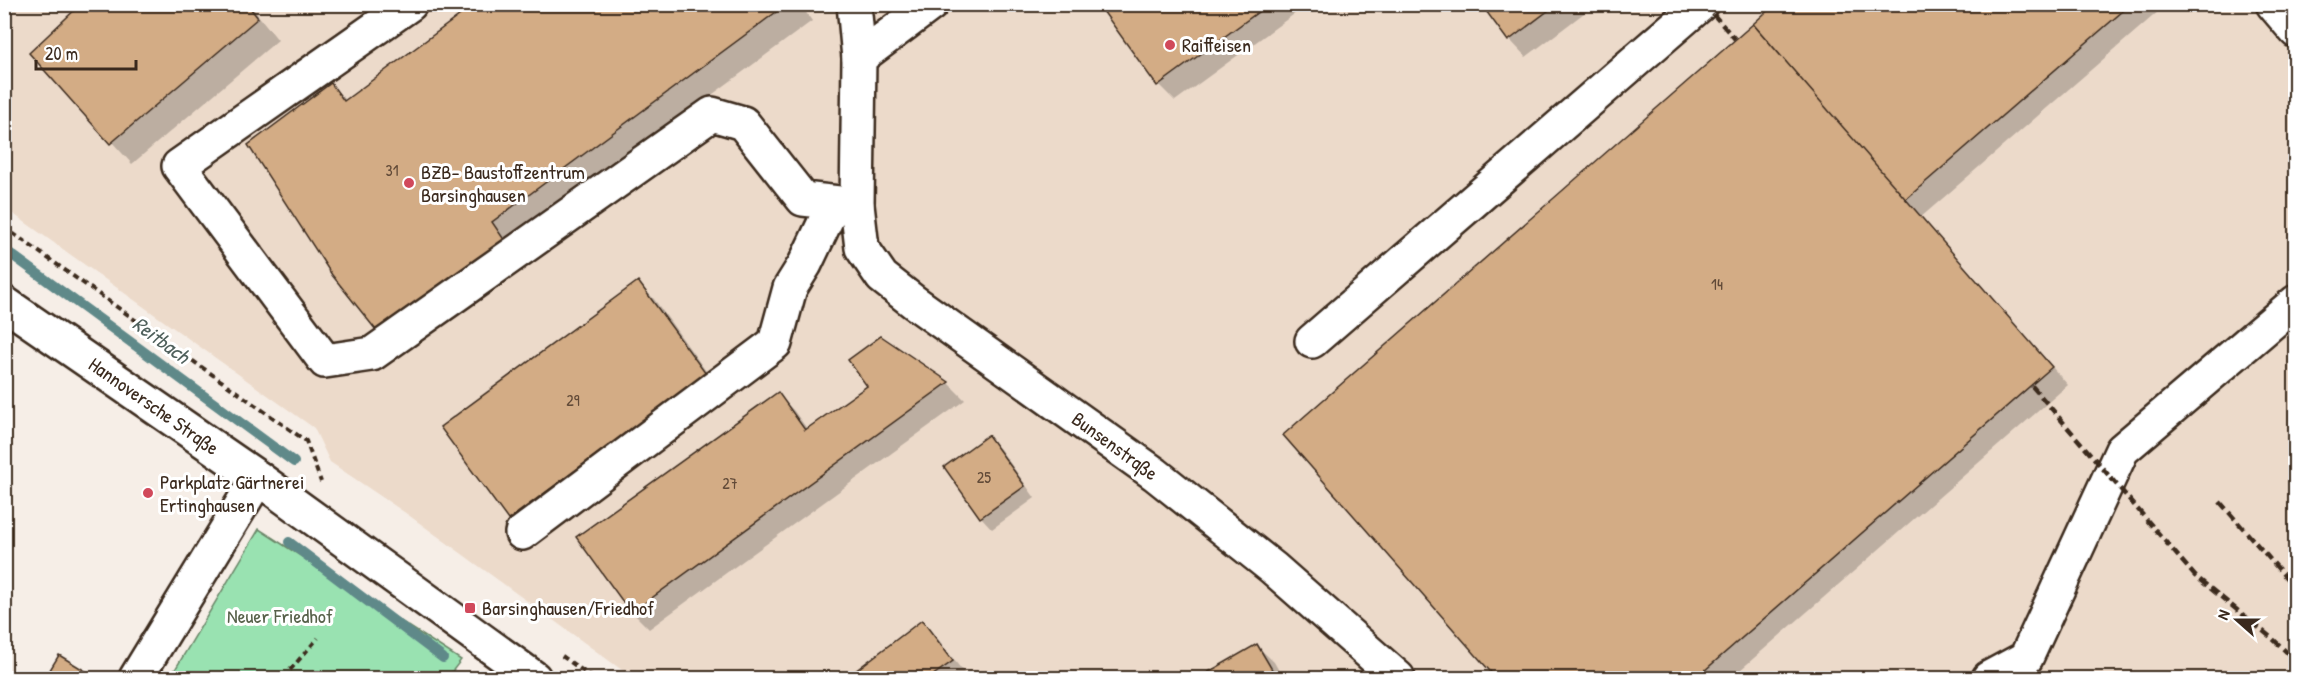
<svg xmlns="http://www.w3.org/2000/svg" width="2300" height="683" font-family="'Patrick Hand',sans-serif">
<rect width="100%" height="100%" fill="#f6eee7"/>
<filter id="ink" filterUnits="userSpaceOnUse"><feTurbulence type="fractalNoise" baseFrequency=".0167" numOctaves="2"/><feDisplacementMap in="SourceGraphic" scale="12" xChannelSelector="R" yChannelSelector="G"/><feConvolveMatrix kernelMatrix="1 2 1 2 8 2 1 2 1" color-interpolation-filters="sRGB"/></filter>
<g filter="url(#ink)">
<path fill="#ecdaca" d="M 5,5 L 2295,5 L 2295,678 L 633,678 L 407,514 L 330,462 L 314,428 L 5,208 Z"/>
<path fill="#99e2b1" stroke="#6a8668" stroke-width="1.5" d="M 259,529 L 461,660 L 447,678 L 170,678 Z"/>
<g fill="#0003">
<path d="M 84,4 L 249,4 L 278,40 L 132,164 L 31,53 Z"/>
<path d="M 478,4 L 800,4 L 812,21 L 511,243 L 398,350 L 377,329 L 333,274 L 331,85 L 347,101 Z"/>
<path d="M 1100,4 L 1308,4 L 1175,101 L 1159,85 Z"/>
<path d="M 1483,4 L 1596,4 L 1526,57 L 1510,40 Z"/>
<path d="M 1777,4 L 2167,4 L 1920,218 L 2068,385 L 1731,678 L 1497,678 L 1285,435 Z"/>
<path d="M 638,283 L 654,299 L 721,392 L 525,535 L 509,519 Z"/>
<path d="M 881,338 L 948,383 L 965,400 L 649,629 L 632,612 L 578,537 L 778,394 L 794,411 L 808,430 L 869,386 Z"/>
<path d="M 988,437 L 1000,449 L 1035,498 L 992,529 L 981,517 Z"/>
<path d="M 922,622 L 938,639 L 968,678 L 848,678 Z"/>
<path d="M 1257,646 L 1274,662 L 1283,678 L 1201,678 Z"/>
<path d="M 59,657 L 94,678 L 46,678 Z"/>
</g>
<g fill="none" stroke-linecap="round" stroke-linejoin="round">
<g stroke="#5f8989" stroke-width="10">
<path d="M 4,249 L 294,462"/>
<path d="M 289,542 L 443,658"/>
</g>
</g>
<g fill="#d3ac85" stroke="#3b2a1e" stroke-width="1.5">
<path d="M 81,4 L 247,4 L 258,18 L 110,144 L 29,53 Z"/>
<path d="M 475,4 L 787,4 L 492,222 L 505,241 L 376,330 L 332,275 L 248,145 L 331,83 L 344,101 Z"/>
<path d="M 1098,4 L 1269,4 L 1157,86 Z"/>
<path d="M 1481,4 L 1557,4 L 1508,41 Z"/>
<path d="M 1775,4 L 2131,4 L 1905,200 L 1753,24 Z"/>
<path d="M 1753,24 L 2052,367 L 1696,678 L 1496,678 L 1283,435 Z"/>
<path d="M 638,281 L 706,374 L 508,520 L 440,427 Z"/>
<path d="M 881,336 L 949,382 L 631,613 L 576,537 L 778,392 L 805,430 L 867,386 L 848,360 Z"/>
<path d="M 988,435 L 1025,486 L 980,518 L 944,467 Z"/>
<path d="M 922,620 L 953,661 L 929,678 L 846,678 Z"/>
<path d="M 1257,644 L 1277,678 L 1198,678 Z"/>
<path d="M 59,655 L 97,678 L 45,678 Z"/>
</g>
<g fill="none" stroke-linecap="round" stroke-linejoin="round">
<defs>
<g id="minor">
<path d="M 410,4 L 179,166 L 325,361 L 372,354 L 712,114 L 743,123 L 803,199 L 857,205"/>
<path d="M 854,4 L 859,58 L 857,205 L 862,248 L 882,277 L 914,302 L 1155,474 L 1273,568 L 1398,678"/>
<path d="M 2273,4 L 2296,31"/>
<path d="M 859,58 L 931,4"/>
<path d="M 4,303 L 258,478 L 534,678"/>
<path d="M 1312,341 L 1701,4"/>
<path d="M 522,533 L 775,343 L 790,288 L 805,264 L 834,203"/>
<path d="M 136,678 L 258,478"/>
<path d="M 1989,678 L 2026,658 L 2122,450 L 2296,302"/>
</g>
</defs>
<use href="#minor" stroke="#3b2a1e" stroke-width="38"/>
<g stroke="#3b2a1e" stroke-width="4" stroke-dasharray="6 4.5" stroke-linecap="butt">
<path d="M 4,227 L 306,441 L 321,482"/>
<path d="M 562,656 L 593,678"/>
<path d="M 283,678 L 318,638"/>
</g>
<use href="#minor" stroke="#fff" stroke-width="33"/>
<g stroke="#3b2a1e" stroke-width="4.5" stroke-dasharray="9 4.5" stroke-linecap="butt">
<path d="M 1704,4 L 1735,39"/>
<path d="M 2032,386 L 2195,576 L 2273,639 L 2296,661"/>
<path d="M 2220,502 L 2296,589"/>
</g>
</g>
</g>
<g fill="#d1495b" stroke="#fff" stroke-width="2">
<circle cx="1170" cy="45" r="6"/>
<circle cx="409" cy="183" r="6"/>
<circle cx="148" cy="493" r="6"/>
<rect x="464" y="602" width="12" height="12" rx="3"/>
</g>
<g text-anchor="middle" stroke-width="6" stroke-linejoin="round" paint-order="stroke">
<g font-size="16" fill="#614a38">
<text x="392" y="176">31</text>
<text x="1717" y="290">14</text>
<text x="573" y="406">29</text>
<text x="984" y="483">25</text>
<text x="730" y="489">27</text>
</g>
<g font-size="20" fill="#3b2a1e" stroke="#fff" text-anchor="start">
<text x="1182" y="52">Raiffeisen</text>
<text x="421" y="179">BZB- Baustoffzentrum<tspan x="421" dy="23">Barsinghausen</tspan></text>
<text x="160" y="489">Parkplatz Gärtnerei<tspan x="160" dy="23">Ertinghausen</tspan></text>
<text x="482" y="615">Barsinghausen/Friedhof</text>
</g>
<g font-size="20" fill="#3b2a1e" stroke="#fff">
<text transform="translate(154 406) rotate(35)" y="7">Hannoversche Straße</text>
<text transform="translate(1115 446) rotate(36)" y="7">Bunsenstraße</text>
</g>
<g font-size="20" fill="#57614a" stroke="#fff">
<text x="280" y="623">Neuer Friedhof</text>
</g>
<g font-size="21" font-style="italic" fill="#50615d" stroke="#fff">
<text transform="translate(161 340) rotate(36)" y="7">Reitbach</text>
</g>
</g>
<rect width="2300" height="683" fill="none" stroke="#fff" stroke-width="24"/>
<rect x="12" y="12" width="2276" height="659" fill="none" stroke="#3b2a1e" stroke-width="2" filter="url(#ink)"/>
<g transform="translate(2237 620) rotate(291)" stroke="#ffffff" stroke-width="4.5" paint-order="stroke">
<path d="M0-4.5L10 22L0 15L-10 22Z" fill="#3b2a1e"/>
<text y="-9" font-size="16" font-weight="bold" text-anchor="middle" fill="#3b2a1e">N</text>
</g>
<path d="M36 60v9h100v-9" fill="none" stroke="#3b2a1e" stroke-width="3"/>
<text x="45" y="60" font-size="18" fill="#3b2a1e" stroke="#ffffff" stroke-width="4.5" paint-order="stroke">20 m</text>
</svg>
